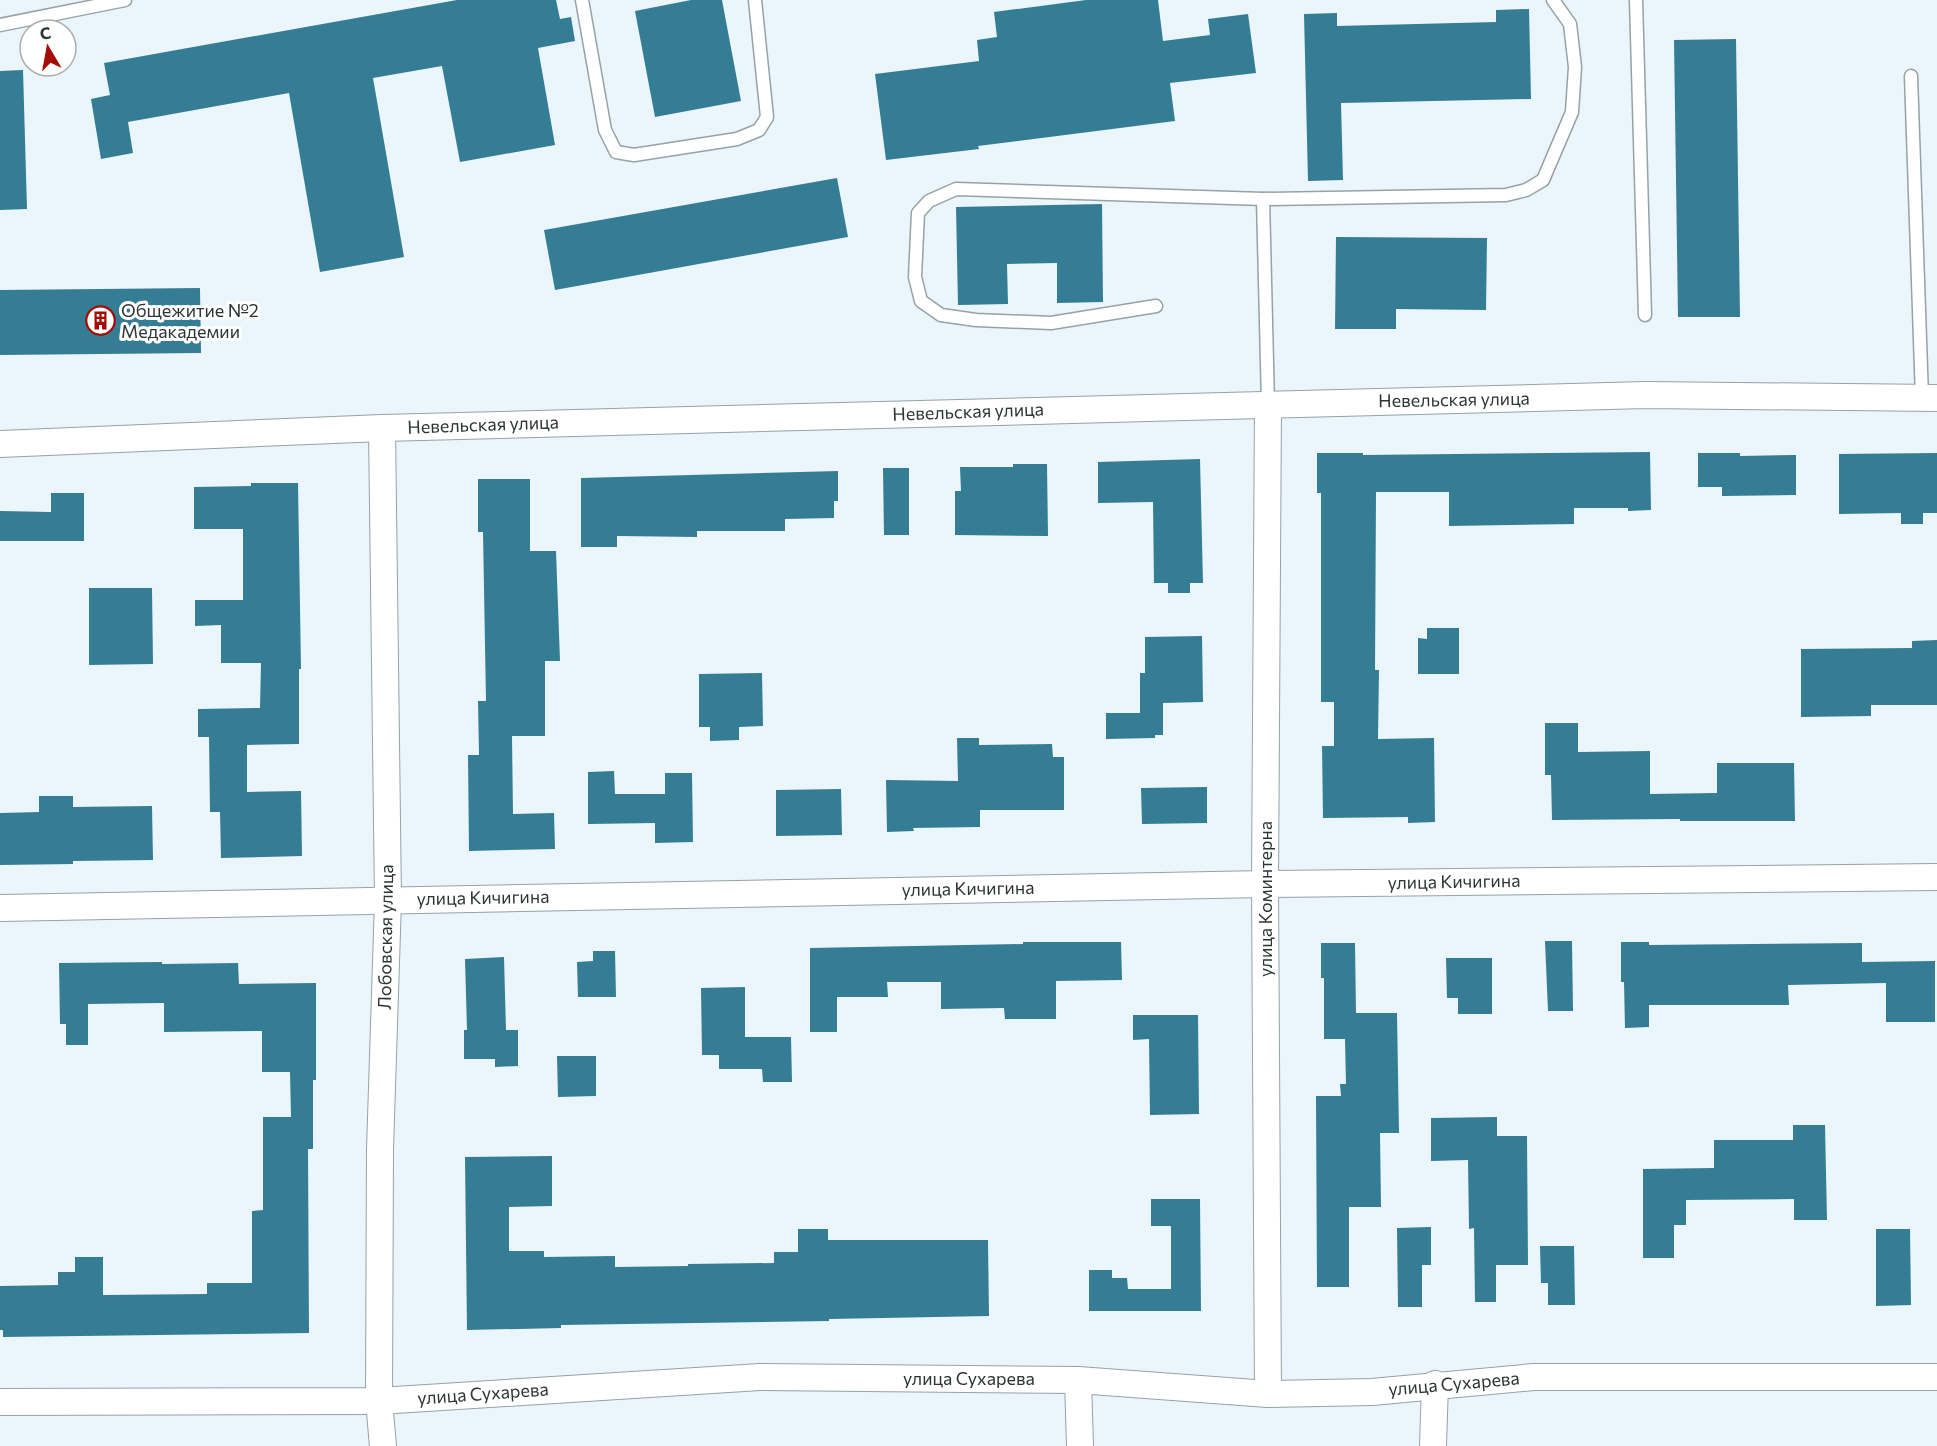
<svg xmlns="http://www.w3.org/2000/svg" width="1937" height="1446" font-family="Commissioner,sans-serif">
<rect width="100%" height="100%" fill="#eaf6fb"/>
<g fill="#347d94">
<path d="M 457,0 L 556,0 L 560,19 L 571,17 L 575,41 L 538,48 L 555,145 L 460,162 L 442,66 L 373,78 L 404,257 L 320,272 L 289,93 L 128,122 L 133,153 L 101,159 L 91,99 L 110,95 L 104,63 Z"/>
<path d="M 691,0 L 722,0 L 741,101 L 655,117 L 635,11 Z"/>
<path d="M 1086,0 L 1158,0 L 1163,41 L 1210,35 L 1208,19 L 1248,14 L 1256,73 L 1170,83 L 1175,121 L 978,146 L 979,149 L 886,160 L 875,74 L 979,61 L 977,40 L 997,37 L 994,12 Z"/>
<path d="M 1529,9 L 1531,99 L 1341,103 L 1343,180 L 1308,181 L 1304,14 L 1337,13 L 1337,26 L 1496,22 L 1496,10 Z"/>
<path d="M 1736,39 L 1740,317 L 1678,317 L 1674,40 Z"/>
<path d="M 23,70 L 27,209 L 0,210 L 0,71 Z"/>
<path d="M 837,178 L 848,237 L 555,290 L 544,230 Z"/>
<path d="M 1102,204 L 1103,302 L 1057,303 L 1057,263 L 1007,264 L 1008,304 L 958,305 L 956,207 Z"/>
<path d="M 1336,237 L 1487,238 L 1486,310 L 1396,309 L 1396,329 L 1335,329 Z"/>
<path d="M 200,288 L 201,353 L 0,355 L 0,290 Z"/>
<path d="M 1650,452 L 1651,510 L 1628,511 L 1628,508 L 1574,508 L 1574,524 L 1449,526 L 1449,492 L 1376,492 L 1375,670 L 1379,670 L 1378,739 L 1434,738 L 1435,822 L 1408,823 L 1408,817 L 1323,818 L 1322,746 L 1334,746 L 1334,702 L 1321,702 L 1321,493 L 1317,493 L 1317,453 L 1363,453 L 1363,455 Z"/>
<path d="M 1698,453 L 1740,453 L 1740,456 L 1796,455 L 1796,495 L 1722,496 L 1722,487 L 1698,487 Z"/>
<path d="M 1937,453 L 1937,513 L 1923,513 L 1923,524 L 1901,524 L 1901,513 L 1839,514 L 1839,454 Z"/>
<path d="M 1200,459 L 1203,583 L 1190,583 L 1190,593 L 1168,593 L 1168,583 L 1154,583 L 1153,502 L 1098,503 L 1098,462 Z"/>
<path d="M 1013,464 L 1047,464 L 1048,536 L 955,535 L 955,491 L 961,491 L 960,467 L 1013,467 Z"/>
<path d="M 883,468 L 909,468 L 909,535 L 884,535 Z"/>
<path d="M 838,471 L 838,501 L 834,501 L 834,518 L 785,519 L 785,531 L 697,531 L 697,537 L 617,536 L 617,547 L 581,547 L 581,478 Z"/>
<path d="M 478,479 L 530,479 L 530,551 L 556,551 L 560,661 L 545,661 L 545,736 L 512,736 L 513,814 L 554,813 L 555,849 L 469,851 L 468,755 L 479,755 L 478,701 L 486,701 L 483,532 L 478,532 Z"/>
<path d="M 251,483 L 298,483 L 301,669 L 299,669 L 299,744 L 247,745 L 247,792 L 301,791 L 302,856 L 221,858 L 220,812 L 210,812 L 209,737 L 198,737 L 198,709 L 260,708 L 261,663 L 221,663 L 221,625 L 195,626 L 195,600 L 243,600 L 243,529 L 194,529 L 194,487 L 251,486 Z"/>
<path d="M 51,493 L 84,493 L 84,541 L 0,541 L 0,511 L 51,512 Z"/>
<path d="M 89,588 L 152,588 L 153,664 L 89,665 Z"/>
<path d="M 1427,628 L 1459,628 L 1459,674 L 1418,674 L 1418,638 L 1427,639 Z"/>
<path d="M 1202,636 L 1203,702 L 1163,703 L 1163,735 L 1155,735 L 1155,738 L 1106,739 L 1106,713 L 1140,713 L 1140,673 L 1145,673 L 1145,637 Z"/>
<path d="M 1937,640 L 1937,705 L 1871,705 L 1871,716 L 1801,717 L 1801,649 L 1912,648 L 1912,641 Z"/>
<path d="M 762,673 L 763,726 L 739,727 L 739,740 L 710,741 L 710,727 L 699,727 L 699,674 Z"/>
<path d="M 1545,723 L 1578,723 L 1578,752 L 1650,751 L 1650,794 L 1717,793 L 1717,763 L 1794,763 L 1795,821 L 1680,821 L 1680,819 L 1552,820 L 1551,775 L 1545,775 Z"/>
<path d="M 957,738 L 979,738 L 979,745 L 1052,744 L 1053,757 L 1064,757 L 1064,810 L 980,810 L 980,827 L 913,828 L 914,831 L 887,832 L 886,780 L 958,781 Z"/>
<path d="M 614,771 L 615,794 L 665,794 L 665,773 L 692,773 L 693,842 L 655,843 L 655,823 L 588,824 L 588,772 Z"/>
<path d="M 1207,787 L 1207,823 L 1142,824 L 1141,788 Z"/>
<path d="M 841,789 L 842,835 L 776,836 L 776,790 Z"/>
<path d="M 39,796 L 73,796 L 73,807 L 152,806 L 153,860 L 73,861 L 73,864 L 0,865 L 0,813 L 39,812 Z"/>
<path d="M 1545,941 L 1572,941 L 1573,1011 L 1548,1011 Z"/>
<path d="M 1023,942 L 1121,942 L 1122,980 L 1056,981 L 1056,1019 L 1005,1019 L 1004,1008 L 941,1009 L 941,982 L 887,982 L 888,997 L 837,997 L 837,1032 L 810,1032 L 810,948 L 1023,944 Z"/>
<path d="M 1621,942 L 1649,942 L 1649,945 L 1862,943 L 1862,962 L 1935,961 L 1935,1022 L 1886,1022 L 1886,983 L 1788,985 L 1789,1005 L 1649,1005 L 1649,1027 L 1625,1028 L 1624,982 L 1621,982 Z"/>
<path d="M 1321,943 L 1355,943 L 1356,1013 L 1397,1013 L 1399,1133 L 1380,1133 L 1381,1207 L 1349,1207 L 1349,1287 L 1317,1287 L 1316,1096 L 1341,1096 L 1340,1084 L 1346,1084 L 1345,1039 L 1324,1039 L 1324,978 L 1321,978 Z"/>
<path d="M 593,951 L 615,951 L 616,997 L 578,997 L 577,962 L 593,961 Z"/>
<path d="M 504,957 L 506,1030 L 518,1030 L 518,1066 L 495,1067 L 495,1059 L 464,1059 L 464,1030 L 467,1030 L 465,959 Z"/>
<path d="M 1446,958 L 1492,958 L 1492,1014 L 1458,1014 L 1458,998 L 1447,998 Z"/>
<path d="M 162,962 L 162,964 L 238,963 L 239,984 L 316,983 L 316,1080 L 313,1080 L 313,1149 L 308,1149 L 309,1333 L 3,1337 L 3,1330 L 0,1330 L 0,1286 L 58,1285 L 58,1272 L 75,1272 L 75,1257 L 103,1257 L 103,1295 L 207,1294 L 207,1283 L 252,1283 L 252,1211 L 263,1210 L 263,1117 L 291,1117 L 290,1072 L 262,1072 L 262,1031 L 164,1032 L 164,1003 L 88,1004 L 88,1045 L 66,1045 L 66,1024 L 60,1024 L 59,963 Z"/>
<path d="M 745,987 L 745,1037 L 791,1037 L 792,1082 L 763,1082 L 762,1069 L 719,1069 L 719,1055 L 702,1055 L 701,988 Z"/>
<path d="M 1133,1015 L 1198,1015 L 1199,1114 L 1150,1115 L 1149,1039 L 1133,1040 Z"/>
<path d="M 557,1056 L 596,1056 L 596,1096 L 558,1097 Z"/>
<path d="M 1497,1117 L 1497,1136 L 1527,1136 L 1528,1265 L 1496,1265 L 1496,1302 L 1475,1302 L 1474,1228 L 1469,1229 L 1468,1160 L 1431,1161 L 1431,1118 Z"/>
<path d="M 1793,1125 L 1825,1125 L 1827,1220 L 1794,1220 L 1794,1199 L 1686,1200 L 1686,1225 L 1674,1225 L 1674,1258 L 1643,1258 L 1643,1169 L 1714,1168 L 1714,1140 L 1793,1140 Z"/>
<path d="M 552,1156 L 552,1206 L 509,1207 L 509,1251 L 544,1251 L 544,1257 L 615,1256 L 615,1267 L 688,1266 L 688,1264 L 774,1263 L 774,1252 L 798,1252 L 798,1229 L 828,1229 L 828,1240 L 988,1240 L 989,1316 L 829,1319 L 829,1321 L 561,1325 L 561,1328 L 467,1330 L 465,1157 Z"/>
<path d="M 1151,1199 L 1200,1199 L 1201,1311 L 1089,1311 L 1089,1270 L 1112,1270 L 1112,1278 L 1127,1278 L 1128,1289 L 1171,1289 L 1171,1226 L 1151,1226 Z"/>
<path d="M 1431,1227 L 1431,1265 L 1422,1265 L 1422,1307 L 1398,1307 L 1397,1228 Z"/>
<path d="M 1876,1229 L 1910,1229 L 1911,1305 L 1876,1306 Z"/>
<path d="M 1540,1246 L 1574,1246 L 1575,1305 L 1548,1305 L 1548,1283 L 1541,1283 Z"/>
</g>
<g fill="none" stroke-linecap="round" stroke-linejoin="round">
<defs>
<g id="lane">
<path d="M 582,0 L 605,130 L 616,152 L 634,155 L 737,139 L 759,130 L 767,117 L 755,0"/>
<path d="M 1636,0 L 1645,315"/>
<path d="M 0,25 L 125,0"/>
<path d="M 1911,76 L 1922,398"/>
<path d="M 1263,199 L 1268,404"/>
<path d="M 1156,306 L 1051,323 L 976,320 L 941,315 L 921,301 L 915,277 L 918,213 L 929,201 L 956,189 L 1263,199 L 1506,195 L 1526,190 L 1543,180 L 1572,112 L 1575,67 L 1570,24 L 1553,0"/>
</g>
<g id="street">
<path d="M 382,428 L 388,900 L 380,1150 L 379,1401 L 383,1446"/>
<path d="M 0,444 L 382,428 L 1646,395 L 1937,398"/>
<path d="M 0,908 L 1265,884 L 1937,877"/>
<path d="M 1078,1380 L 1080,1446"/>
<path d="M 1268,1394 L 1265,884 L 1268,404"/>
<path d="M 0,1402 L 379,1401 L 760,1377 L 1078,1380 L 1268,1394 L 1372,1392 L 1534,1377 L 1937,1377"/>
<path d="M 1433,1446 L 1435,1384"/>
</g>
</defs>
<use href="#lane" stroke="#97a2a6" stroke-width="15"/>
<use href="#street" stroke="#97a2a6" stroke-width="28"/>
<use href="#lane" stroke="#fff" stroke-width="12"/>
<use href="#street" stroke="#fff" stroke-width="26"/>
</g>
<defs>
<symbol id="building-ring" viewBox="-11 -11 22 22"><circle r="9.5" fill="#fff" stroke="#a30c07" stroke-width="1.5"/><path d="M-4-6H4V6H1V3H-1V6H-4ZM-2.5-4.3h1.7v1.8h-1.7ZM.8-4.3h1.7v1.8H.8ZM-2.5-1h1.7V.8h-1.7ZM.8-1h1.7V.8H.8Z" fill="#a30c07"/></symbol>
</defs>
<g fill-rule="evenodd">
<use href="#building-ring" x="84" y="304" width="33" height="33"/>
</g>
<g text-anchor="middle" stroke-width="6" stroke-linejoin="round" paint-order="stroke">
<g font-size="18" fill="#2e3334" stroke="#fff" text-anchor="start">
<text x="121" y="317">Общежитие №2<tspan x="121" dy="21">Медакадемии</tspan></text>
</g>
<g font-size="18" fill="#2e3334" stroke="#fff">
<text transform="translate(1454 400) rotate(-1)" y="6">Невельская улица</text>
<text transform="translate(968 412) rotate(-2)" y="6">Невельская улица</text>
<text transform="translate(483 425) rotate(-2)" y="6">Невельская улица</text>
<text transform="translate(1454 882) rotate(-1)" y="6">улица Кичигина</text>
<text transform="translate(968 889) rotate(-1)" y="6">улица Кичигина</text>
<text transform="translate(483 898) rotate(-1)" y="6">улица Кичигина</text>
<text transform="translate(1266 899) rotate(-90)" y="6">улица Коминтерна</text>
<text transform="translate(386 937) rotate(-89)" y="6">Лобовская улица</text>
<text x="969" y="1385">улица Сухарева</text>
<text transform="translate(1454 1384) rotate(-5)" y="6">улица Сухарева</text>
<text transform="translate(483 1394) rotate(-4)" y="6">улица Сухарева</text>
</g>
</g>
<g transform="translate(48 48) rotate(350)"><circle r="28" fill="#ffffff" stroke="#abadae" stroke-width="1.5"/>
<path d="M0-4.5L10 22L0 15L-10 22Z" fill="#a30c07"/>
<text y="-9" font-size="16" font-weight="bold" text-anchor="middle" fill="#2e3334">С</text>
</g>
</svg>
